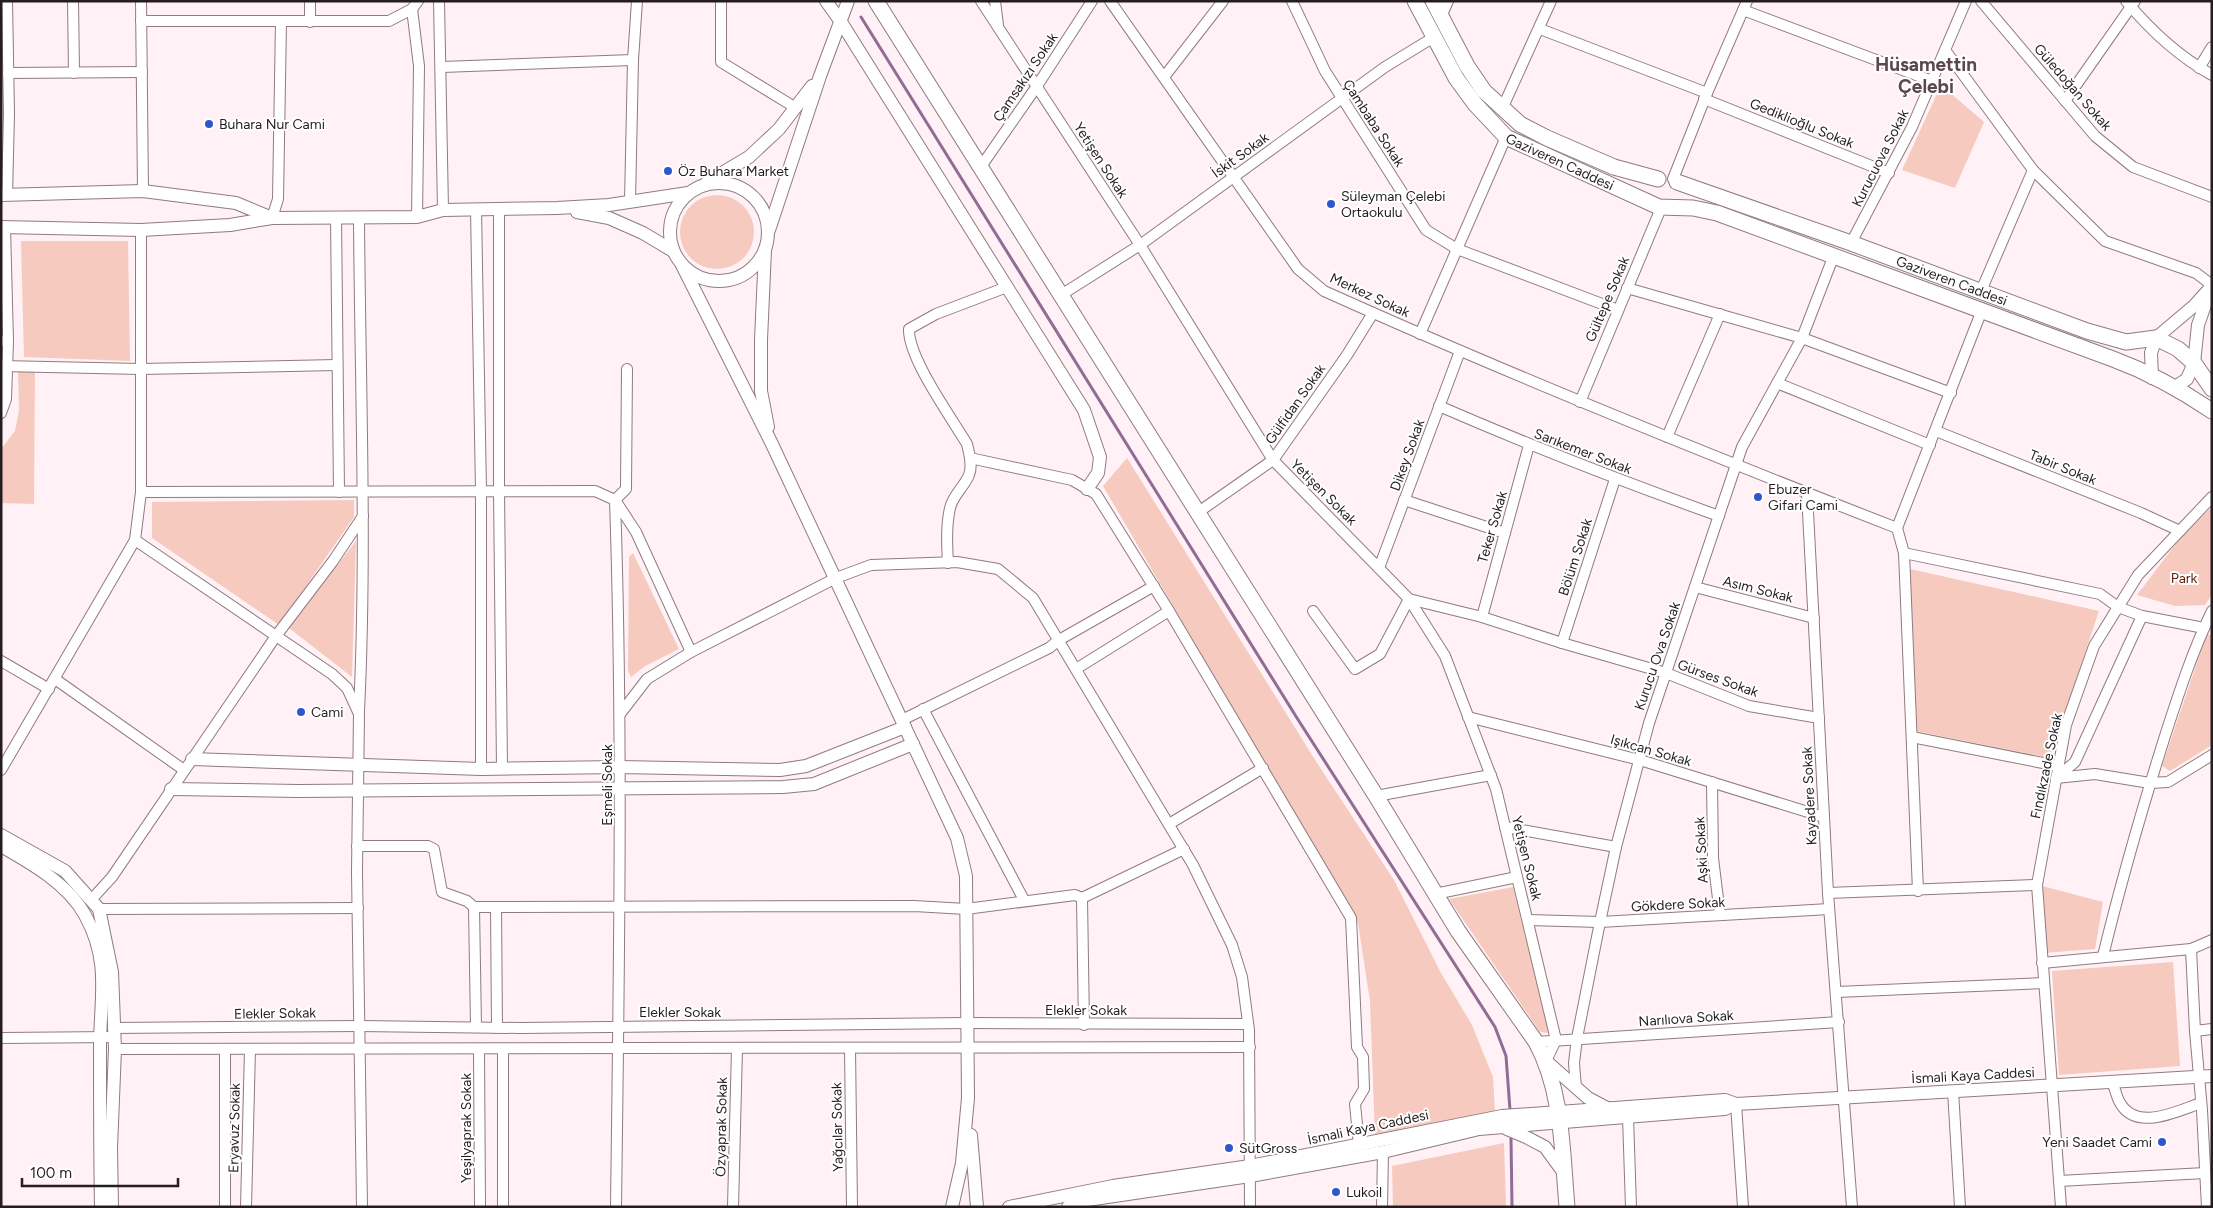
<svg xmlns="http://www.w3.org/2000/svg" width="2213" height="1208" font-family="Figtree,sans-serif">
<rect width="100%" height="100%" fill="#fff1f5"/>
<g fill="#f6cabe">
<path d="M 1941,85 L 1984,122 L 1955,188 L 1902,170 Z"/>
<circle cx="717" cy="232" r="37"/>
<path d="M 21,241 L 128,241 L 130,361 L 24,357 Z"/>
<path d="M 35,368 L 34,504 L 1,503 L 1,449 L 15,431 L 19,411 L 18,369 Z"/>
<path d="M 1127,458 L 1317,763 L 1394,880 L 1441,973 L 1472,1025 L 1493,1077 L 1495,1111 L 1375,1135 L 1370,1001 L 1358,923 L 1103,486 Z"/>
<path d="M 354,500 L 354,517 L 279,625 L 152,538 L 152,502 Z"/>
<path d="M 2212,507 L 2212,594 L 2205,605 L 2175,606 L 2137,595 L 2181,537 Z"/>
<path d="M 356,541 L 352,677 L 289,628 Z"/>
<path d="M 633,553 L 679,649 L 645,666 L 631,677 L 628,671 L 629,557 Z"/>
<path d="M 1910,569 L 2099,611 L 2050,758 L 1916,731 Z"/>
<path d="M 2207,633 L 2212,637 L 2212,745 L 2170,771 L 2162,766 Z"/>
<path d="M 2042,886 L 2103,902 L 2095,949 L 2043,953 Z"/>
<path d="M 1513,887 L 1549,1033 L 1540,1032 L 1449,899 Z"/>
<path d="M 2173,962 L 2180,1066 L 2059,1075 L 2052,971 Z"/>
<path d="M 1504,1143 L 1506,1207 L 1393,1207 L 1392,1166 Z"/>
</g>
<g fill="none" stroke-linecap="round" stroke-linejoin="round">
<g stroke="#916c96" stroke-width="3">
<path d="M 861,17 L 1297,718 L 1495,1027 L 1506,1056 L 1510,1110"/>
<path d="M 1511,1138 L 1512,1207"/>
</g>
<defs>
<g id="minor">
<path d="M 73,1 L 74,73"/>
<path d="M 141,1 L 143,191"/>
<path d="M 310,1 L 310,22"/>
<path d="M 439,1 L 443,210"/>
<path d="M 721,1 L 721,62 L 796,108"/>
<path d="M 981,1 L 1140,245 L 1273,460 L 1409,599 L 1445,656 L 1496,789 L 1556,1040 L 1546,1061"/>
<path d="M 995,1 L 998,25"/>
<path d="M 1110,1 L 1298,269 L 1324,291 C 1513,376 1704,453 1897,528 L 1982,310"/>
<path d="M 1292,1 L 1325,71 L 1426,230 L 1457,249 L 1618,310"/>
<path d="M 1981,1 L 2095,136 L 2133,167 L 2212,197"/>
<path d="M 2126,1 C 2151,31 2178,56 2212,75"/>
<path d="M 412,9 L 419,66 L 417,217"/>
<path d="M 1743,10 L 1932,81"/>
<path d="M 1441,17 L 1448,1"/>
<path d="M 141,21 L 389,21 L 412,9 L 418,1"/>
<path d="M 1540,29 L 1707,93"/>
<path d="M 1945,50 L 2033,170 L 2105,241 L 2196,273 L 2212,285"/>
<path d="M 442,67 L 633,60"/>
<path d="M 2199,68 L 2212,47"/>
<path d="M 8,73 L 142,72"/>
<path d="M 1164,77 L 1223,1"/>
<path d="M 1704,99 L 1889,173"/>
<path d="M 2065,101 L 2135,1"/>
<path d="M 1502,109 L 1551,1"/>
<path d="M 980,168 L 1037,86 L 1092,1"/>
<path d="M 1673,179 L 1707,93 L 1747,1"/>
<path d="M 7,195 L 9,114 L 7,1"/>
<path d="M 630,202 L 633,60 L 637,1"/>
<path d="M 476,209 L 481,491 L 481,769"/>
<path d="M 499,210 L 499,491 L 502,768"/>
<path d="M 336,217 L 339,492"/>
<path d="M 272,218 L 278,199 L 281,22"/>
<path d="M 1851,243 L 1912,127 L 1966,1"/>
<path d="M 1627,288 L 1802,338 L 1951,393"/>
<path d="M 1981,291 L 2033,170"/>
<path d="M 1061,295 L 1140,245 L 1385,67 L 1434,37"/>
<path d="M 1420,334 L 1506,137"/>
<path d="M 1,341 L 8,341 L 5,227"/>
<path d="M 1,366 L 141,369 L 337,365"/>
<path d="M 1777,383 L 1930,445"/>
<path d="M 1580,402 L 1661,208"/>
<path d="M 1439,406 C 1531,446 1624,482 1719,516"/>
<path d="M 1,413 L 6,399 L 8,341"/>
<path d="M 1936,431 L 2141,513 L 2180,531"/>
<path d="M 1667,437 L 1720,314"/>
<path d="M 970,458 L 1072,480 L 1096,494 L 1169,611 L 1351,918 L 1357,1047 L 1363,1057 L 1364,1089 L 1355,1104 L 1359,1145"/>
<path d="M 141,492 L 595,491 L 615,500 L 636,532 L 691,652"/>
<path d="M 1807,493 L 1828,893 L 1852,1207"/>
<path d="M 1404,500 L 1505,533"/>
<path d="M 1197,513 L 1273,460 L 1347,355 L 1373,313"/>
<path d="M 1897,528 L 1904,553 L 1918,891"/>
<path d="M 135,540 L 332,674 L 347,688 L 359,714 L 357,872 L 362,1207"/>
<path d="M 1904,553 L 2100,594 L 2118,607 L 2142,616 L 2204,628"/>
<path d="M 948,563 C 947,545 946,526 950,508 C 953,495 964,487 969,475 C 973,465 969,453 967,444 C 951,417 908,358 909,329 L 936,314 L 1007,287"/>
<path d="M 1379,568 L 1460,351"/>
<path d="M 1695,587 L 1814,618"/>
<path d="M 1313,611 L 1355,669 L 1380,654 L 1409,599 L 1482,617 L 1562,643 L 1666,673 L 1749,706 L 1819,718"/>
<path d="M 2142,616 L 2075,762 L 2056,778 L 2095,774 L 2150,783 L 2168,782 L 2212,755"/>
<path d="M 1482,617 L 1529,445"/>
<path d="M 1562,643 L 1615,479"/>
<path d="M 1,661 L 49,689"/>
<path d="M 1076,669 L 1169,611"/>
<path d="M 55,679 L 184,770"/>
<path d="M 923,709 L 1024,900"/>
<path d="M 359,711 C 367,547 360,382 359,217"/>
<path d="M 620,714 L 647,679 L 691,652 L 836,578 L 871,565 L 957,562 L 998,569 L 1033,598 L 1193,865 L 1232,945 L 1242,977 L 1249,1030 L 1250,1207"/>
<path d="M 1468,717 L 1640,760 L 1824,817"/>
<path d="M 902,720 L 1049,648 L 1059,640 L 1154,586"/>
<path d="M 1912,737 L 2058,766"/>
<path d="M 1,770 L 135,540 L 141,492 L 141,230"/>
<path d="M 1712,782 L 1713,858 L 1720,915"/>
<path d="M 1376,796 L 1491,775"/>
<path d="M 1169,824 L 1263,768"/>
<path d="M 1505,827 L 1616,847"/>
<path d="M 357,846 L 428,846 L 434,849 L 442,892 L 467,901 L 474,907 L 476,1027"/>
<path d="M 1828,893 L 2037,885"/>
<path d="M 1435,894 L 1517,877"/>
<path d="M 91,900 L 112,877 L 276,636 L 333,561 L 363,516"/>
<path d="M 474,907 L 914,906 L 966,909 L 1075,895 L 1082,898"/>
<path d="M 496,907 L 497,1028"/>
<path d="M 99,909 L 358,908"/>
<path d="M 1528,920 L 1600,922 L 1829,909"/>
<path d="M 2191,949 L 2212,940"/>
<path d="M 2103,956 C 2121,882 2142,809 2165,736 C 2179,693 2192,652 2212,611"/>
<path d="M 2042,963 L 2191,949 L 2195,1031 L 2202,1110 L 2207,1207"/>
<path d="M 1837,992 L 2044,983"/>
<path d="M 1084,1025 L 1082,898 L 1184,849"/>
<path d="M 113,1028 L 359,1026 L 520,1028 L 966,1023 L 1248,1024"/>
<path d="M 2195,1031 L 2212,1029"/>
<path d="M 1,1038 L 113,1037"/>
<path d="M 1536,1042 L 1839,1022"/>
<path d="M 850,1048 L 852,1207"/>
<path d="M 115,1049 L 1250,1047"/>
<path d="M 225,1049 L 225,1207"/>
<path d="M 479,1049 L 480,1207"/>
<path d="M 2112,1082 C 2115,1088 2116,1095 2119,1101 C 2135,1133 2177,1111 2201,1103"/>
<path d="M 1576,1088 L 1574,1063 L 1577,1038 L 1600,922 L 1616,847 L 1649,723 L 1742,447 L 1802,338 L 1834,255"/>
<path d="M 1953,1091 L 1960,1207"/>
<path d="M 1736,1104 L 1743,1207"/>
<path d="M 1628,1117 L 1631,1207"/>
<path d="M 2059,1181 L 2205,1173"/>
<path d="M 246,1207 L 250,1049"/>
<path d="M 503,1207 L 503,1049"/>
<path d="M 616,1207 C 619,971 623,735 615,500 L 626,489 L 627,369"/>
<path d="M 733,1207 L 737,1048"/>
<path d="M 1382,1207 L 1383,1152"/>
<path d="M 2061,1207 L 2037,885 L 2066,725 L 2094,646 L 2138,575 L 2212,497"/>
</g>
<g id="tertiary">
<path d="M 826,1 L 841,22 L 1084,410 L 1100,457 L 1098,473 L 1087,489"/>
<path d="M 707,182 L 749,157 L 779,129 L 812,86"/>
<circle cx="719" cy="232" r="49"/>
<path d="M 1,195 L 143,191 L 236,203 L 272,218"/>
<path d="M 577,212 L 609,218 L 643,233 L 673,251"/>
<path d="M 1,227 L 141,230 L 230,225 L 272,218 L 417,217 L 443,210 L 557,208 L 609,205 L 688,193"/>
<path d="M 769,230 L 820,76 L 848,1"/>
<path d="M 765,250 L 761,340 L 761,391 L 768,427"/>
<path d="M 682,265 L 771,442 L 957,838 L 966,876 L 968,1098 L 962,1163 L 952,1207"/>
<path d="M 2152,378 L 2151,353 L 2156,338 L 2195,305 L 2212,286"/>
<path d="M 2174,388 L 2187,379 L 2194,363 L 2198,325 L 2210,291"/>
<path d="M 192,759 L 481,769 L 620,767 L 780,770 L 806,766 L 905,727"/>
<path d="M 171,789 L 298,791 L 783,787 L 814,784 L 913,744"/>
<path d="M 1,835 L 65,871 L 99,909 L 112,972 L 115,1049 L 111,1148 L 112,1207"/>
<path d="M 1,846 C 31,863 68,884 85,915 C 111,962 100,998 100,1048 C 100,1101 100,1154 101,1207"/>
<path d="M 1546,1061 L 1588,1098 L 1607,1108"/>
<path d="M 1507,1129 L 1526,1137 L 1545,1147 L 1564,1173"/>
<path d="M 971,1135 L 977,1207"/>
<path d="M 1009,1207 L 1113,1186 L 1250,1166 L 1502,1116 L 1725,1100 L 1736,1104"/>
<path d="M 1068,1207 L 1087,1200 L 1250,1176 L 1383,1152 L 1479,1129 L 1725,1109 L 1736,1104 L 2212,1076"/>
</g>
<g id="secondary">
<path d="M 876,1 L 1376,796 L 1458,931 L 1536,1042 C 1563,1092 1562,1151 1567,1207"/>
<path id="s1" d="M 1415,1 L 1456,78 L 1475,104 L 1506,137 L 1659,207 L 1693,208 L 1717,213 L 2113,359 C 2148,372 2181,390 2212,411"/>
<path d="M 1433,1 L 1467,66 L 1484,91 L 1520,124 L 1547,138 L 1614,167 L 1658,179"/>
<path id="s2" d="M 1677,182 L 1851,243 L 2087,331 L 2126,342 L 2156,338 L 2178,349 L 2194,363 L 2212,389"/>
</g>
</defs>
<use href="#minor" stroke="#8f7b81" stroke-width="12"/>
<use href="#tertiary" stroke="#8f7b81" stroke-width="14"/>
<use href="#secondary" stroke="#8f7b81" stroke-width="17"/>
<use href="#minor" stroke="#fff" stroke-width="10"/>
<use href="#tertiary" stroke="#fff" stroke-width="12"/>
<use href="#secondary" stroke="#fff" stroke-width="15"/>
</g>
<g fill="#2e58c8" stroke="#fff" stroke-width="2">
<circle cx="209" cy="124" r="5"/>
<circle cx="668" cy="171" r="5"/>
<circle cx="1331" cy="204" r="5"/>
<circle cx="1758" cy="497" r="5"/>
<circle cx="301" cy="712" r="5"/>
<circle cx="2162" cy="1142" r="5"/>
<circle cx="1229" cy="1148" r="5"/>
<circle cx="1336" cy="1192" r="5"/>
</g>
<g text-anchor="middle" stroke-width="4" stroke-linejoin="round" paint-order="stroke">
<g font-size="14" fill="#251d20" stroke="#fff">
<text transform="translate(1025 77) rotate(-56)" y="5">Çamsakızı Sokak</text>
<text transform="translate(2073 87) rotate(49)" y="5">Güledoğan Sokak</text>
<text transform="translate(1374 123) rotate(57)" y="5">Çambaba Sokak</text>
<text transform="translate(1802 123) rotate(22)" y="5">Gediklioğlu Sokak</text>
<text transform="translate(1240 155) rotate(-36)" y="5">İskit Sokak</text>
<text transform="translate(1880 158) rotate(-63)" y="5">Kurucuova Sokak</text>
<text transform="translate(1101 160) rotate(57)" y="5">Yetişen Sokak</text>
<text dy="5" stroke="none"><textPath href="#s1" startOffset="224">Gaziveren Caddesi</textPath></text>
<text dy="5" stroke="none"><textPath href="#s2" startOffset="292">Gaziveren Caddesi</textPath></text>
<text transform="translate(1370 295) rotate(25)" y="5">Merkez Sokak</text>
<text transform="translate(1607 299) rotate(-67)" y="5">Gültepe Sokak</text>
<text transform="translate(1295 404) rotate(-55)" y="5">Gülfidan Sokak</text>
<text transform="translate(1583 451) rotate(21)" y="5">Sarıkemer Sokak</text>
<text transform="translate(1407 455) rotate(-70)" y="5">Dikey Sokak</text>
<text transform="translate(2063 467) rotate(22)" y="5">Tabir Sokak</text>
<text transform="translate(1324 492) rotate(45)" y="5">Yetişen Sokak</text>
<text transform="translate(1492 527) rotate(-74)" y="5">Teker Sokak</text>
<text transform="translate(1575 557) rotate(-72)" y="5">Bölüm Sokak</text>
<text transform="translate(1758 589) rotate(14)" y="5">Asım Sokak</text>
<text transform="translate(1657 656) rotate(-71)" y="5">Kurucu Ova Sokak</text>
<text transform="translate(1718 678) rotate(20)" y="5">Gürses Sokak</text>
<text transform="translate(1651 750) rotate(16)" y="5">Işıkcan Sokak</text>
<text transform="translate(2046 766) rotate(-78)" y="5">Fındıkzade Sokak</text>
<text transform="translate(607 785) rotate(-90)" y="5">Eşmeli Sokak</text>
<text transform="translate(1809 796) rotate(-93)" y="5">Kayadere Sokak</text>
<text transform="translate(1701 850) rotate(-93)" y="5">Aşki Sokak</text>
<text transform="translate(1527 858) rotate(76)" y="5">Yetişen Sokak</text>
<text transform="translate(1678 904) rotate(-3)" y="5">Gökdere Sokak</text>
<text x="1086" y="1015">Elekler Sokak</text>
<text x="680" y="1017">Elekler Sokak</text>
<text transform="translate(275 1013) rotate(-1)" y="5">Elekler Sokak</text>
<text transform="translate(1686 1018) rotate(-4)" y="5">Narılıova Sokak</text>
<text transform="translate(1973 1075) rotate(-3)" y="5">İsmali Kaya Caddesi</text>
<text transform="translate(721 1127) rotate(-89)" y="5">Özyaprak Sokak</text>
<text transform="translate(837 1127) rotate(-91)" y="5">Yağcılar Sokak</text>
<text transform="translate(1368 1127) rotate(-12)" y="5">İsmali Kaya Caddesi</text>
<text transform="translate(234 1128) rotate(-89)" y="5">Eryavuz Sokak</text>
<text transform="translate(466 1128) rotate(-90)" y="5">Yeşilyaprak Sokak</text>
</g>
<g font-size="14" fill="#251d20" stroke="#fff" text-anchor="start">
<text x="219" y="129">Buhara Nur Cami</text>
<text x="678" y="176">Öz Buhara Market</text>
<text x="1341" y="201">Süleyman Çelebi<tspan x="1341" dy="16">Ortaokulu</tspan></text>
<text x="1768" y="494">Ebuzer<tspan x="1768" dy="16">Gifari Cami</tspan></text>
<text x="311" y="717">Cami</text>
<text x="2152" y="1147" text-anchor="end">Yeni Saadet Cami</text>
<text x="1239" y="1153">SütGross</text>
<text x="1346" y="1197">Lukoil</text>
</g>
<g font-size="14" fill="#601c08" stroke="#fff">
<text x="2184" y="583">Park</text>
</g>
<g font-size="19" font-weight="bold" fill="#5a484e" stroke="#fff">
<text x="1926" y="71">Hüsamettin<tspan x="1926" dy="22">Çelebi</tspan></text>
</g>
</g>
<rect width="2213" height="1208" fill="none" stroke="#251d20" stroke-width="5"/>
<path d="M22 1178v8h156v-8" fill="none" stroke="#251d20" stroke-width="2.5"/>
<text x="30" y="1178" font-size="15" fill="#251d20" stroke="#ffffff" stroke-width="4" paint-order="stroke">100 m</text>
</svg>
